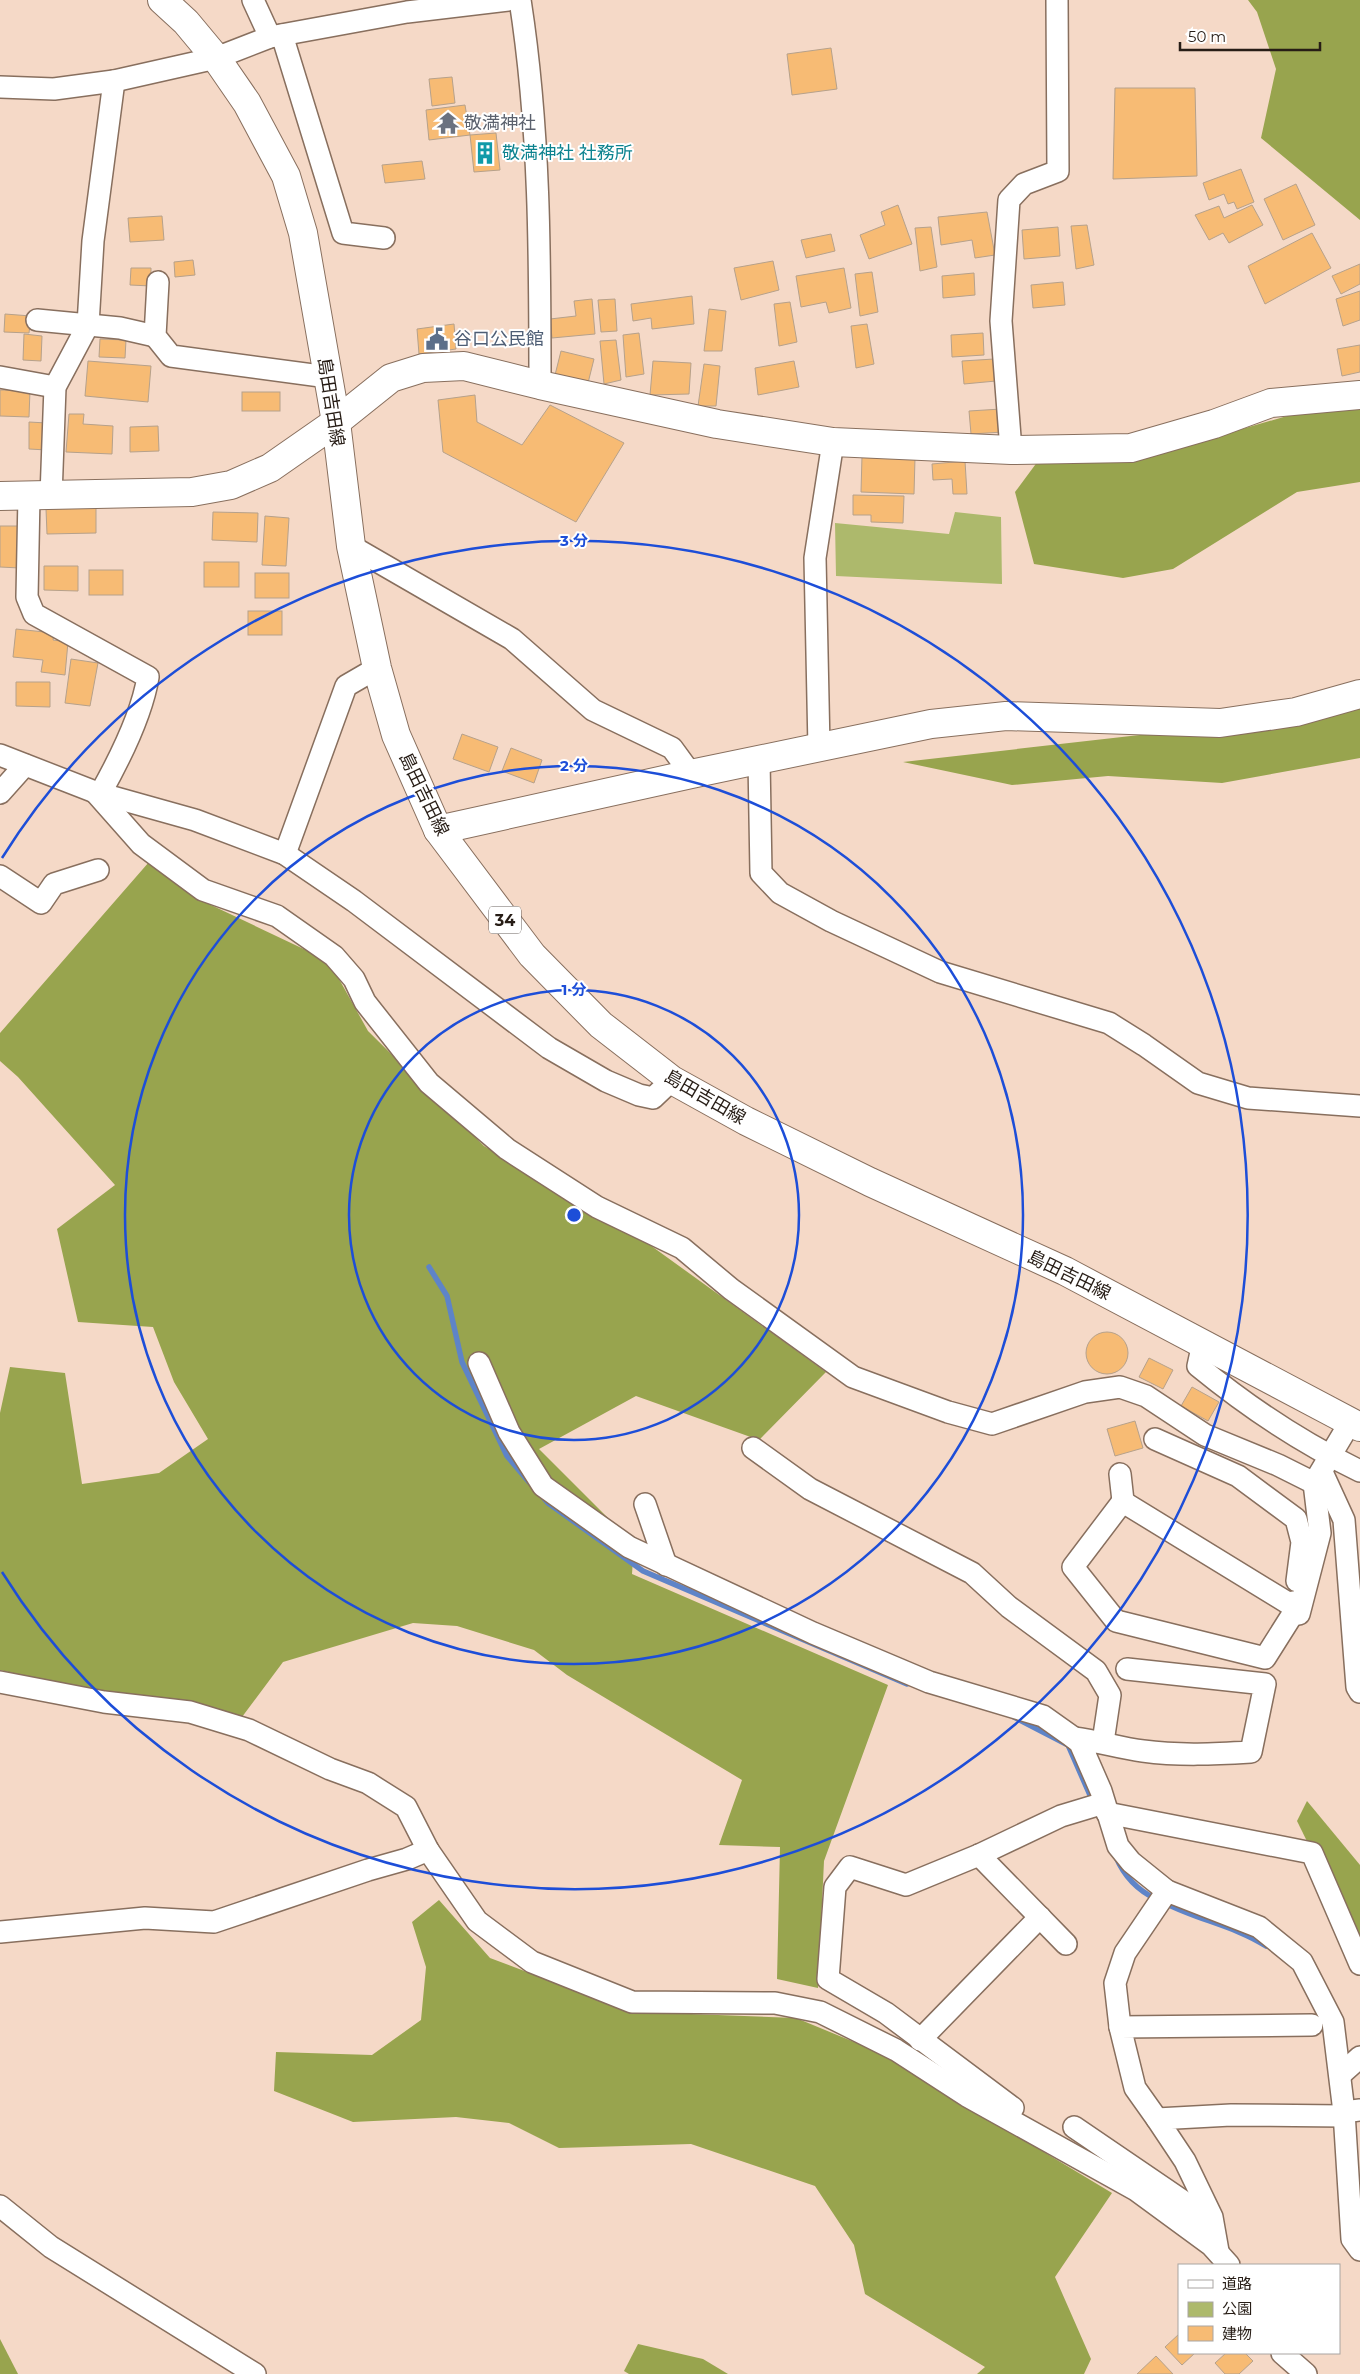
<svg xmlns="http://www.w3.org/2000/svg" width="1360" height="2374" font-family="Montserrat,'Noto Sans JP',sans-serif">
<rect width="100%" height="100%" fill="#f5d9c7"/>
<path fill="#adb96c" d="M 955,512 L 1001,517 L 1002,584 L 836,576 L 835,523 L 949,534 Z"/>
<g fill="#98a44e">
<path d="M 1248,0 L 1360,0 L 1360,220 L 1261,138 L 1276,69 L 1257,12 Z"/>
<path d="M 1360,405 L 1360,482 L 1297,492 L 1173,569 L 1123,578 L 1034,564 L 1015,492 L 1038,461 L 1146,457 L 1311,409 Z"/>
<path d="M 1360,701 L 1360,758 L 1222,783 L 1108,776 L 1012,785 L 903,762 L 1324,714 Z"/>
<path d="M 149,862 L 211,905 L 329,961 L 368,1031 L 484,1146 L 650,1245 L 826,1372 L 759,1440 L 636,1396 L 539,1449 L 634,1544 L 632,1574 L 888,1685 L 824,1861 L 818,1988 L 777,1979 L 780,1847 L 719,1845 L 742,1780 L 567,1675 L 534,1650 L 457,1626 L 413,1623 L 283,1662 L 242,1717 L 193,1705 L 99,1693 L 0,1670 L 0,1413 L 10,1367 L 65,1373 L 82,1484 L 159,1473 L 208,1439 L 174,1382 L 153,1327 L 78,1322 L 57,1229 L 115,1185 L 18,1077 L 0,1061 L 0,1033 Z"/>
<path d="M 1307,1801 L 1360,1865 L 1360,1949 L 1297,1821 Z"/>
<path d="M 439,1900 L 490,1958 L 619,2007 L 665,2013 L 796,2018 L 876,2051 L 1112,2193 L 1055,2277 L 1091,2359 L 1084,2374 L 977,2374 L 985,2367 L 865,2294 L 854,2245 L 815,2186 L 691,2144 L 559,2148 L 509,2123 L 456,2117 L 353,2122 L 274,2091 L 276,2052 L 372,2055 L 421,2020 L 426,1967 L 412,1922 Z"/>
<path d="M 0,2339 L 18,2374 L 0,2374 Z"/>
<path d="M 638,2344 L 703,2359 L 728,2374 L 629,2374 L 624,2371 Z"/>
</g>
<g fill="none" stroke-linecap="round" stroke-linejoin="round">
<g stroke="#5e84c8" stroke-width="5.5">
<path d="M 429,1267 L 447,1296 L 462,1362 L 507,1456 L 529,1482"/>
<path d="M 542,1496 L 548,1503 L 643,1571 L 907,1684"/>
<path d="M 1014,1717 L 1068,1745 L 1093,1802"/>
<path d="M 1116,1857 C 1124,1876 1137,1890 1156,1899"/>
<path d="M 1165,1903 C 1198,1920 1235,1926 1266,1946"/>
</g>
</g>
<g fill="#f7bb74" stroke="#b6a18b">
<path d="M 831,48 L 837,89 L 792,95 L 787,54 Z"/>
<path d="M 452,77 L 455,103 L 432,106 L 429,79 Z"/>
<path d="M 1115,88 L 1195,88 L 1197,176 L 1113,179 Z"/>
<path d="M 465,105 L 470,135 L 429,140 L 426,110 Z"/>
<path d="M 496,133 L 500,170 L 474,172 L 470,135 Z"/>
<path d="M 422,161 L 425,179 L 385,183 L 382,165 Z"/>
<path d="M 1241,169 L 1254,202 L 1237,209 L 1234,202 L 1228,204 L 1224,194 L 1209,200 L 1203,183 Z"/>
<path d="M 1296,184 L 1315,225 L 1283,240 L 1264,199 Z"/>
<path d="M 898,205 L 912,244 L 869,259 L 860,235 L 885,225 L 881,212 Z"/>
<path d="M 1252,205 L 1263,225 L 1229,243 L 1223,233 L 1209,240 L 1195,215 L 1219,206 L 1224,218 Z"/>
<path d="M 987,212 L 995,255 L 975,258 L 972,240 L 941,245 L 938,217 Z"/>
<path d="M 162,216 L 164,240 L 130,242 L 128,218 Z"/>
<path d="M 1087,225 L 1094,265 L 1076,269 L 1071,226 Z"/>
<path d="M 931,227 L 937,267 L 920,271 L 915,228 Z"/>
<path d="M 1058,227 L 1060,256 L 1024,259 L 1022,230 Z"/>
<path d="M 1312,233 L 1331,268 L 1265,304 L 1248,266 Z"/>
<path d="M 831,234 L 835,251 L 806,258 L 801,240 Z"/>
<path d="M 193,260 L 195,275 L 175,277 L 174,262 Z"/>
<path d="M 773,261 L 779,290 L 741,300 L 734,268 Z"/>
<path d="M 1360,264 L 1360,284 L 1341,294 L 1332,276 Z"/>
<path d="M 131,268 L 151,268 L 151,286 L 130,285 Z"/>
<path d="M 844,268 L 851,308 L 829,313 L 826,302 L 801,307 L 796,276 Z"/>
<path d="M 872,272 L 878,312 L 860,316 L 855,274 Z"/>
<path d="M 974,273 L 975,295 L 943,298 L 942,276 Z"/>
<path d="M 1063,282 L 1065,305 L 1033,308 L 1031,285 Z"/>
<path d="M 1360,291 L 1360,320 L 1343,326 L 1336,299 Z"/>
<path d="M 692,296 L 694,324 L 652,329 L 651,318 L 633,321 L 631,304 Z"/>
<path d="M 592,299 L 595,334 L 552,338 L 550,319 L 576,316 L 574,301 Z"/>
<path d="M 615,299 L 617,331 L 601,332 L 598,300 Z"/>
<path d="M 790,302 L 797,342 L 779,346 L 774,304 Z"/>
<path d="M 709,309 L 726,311 L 722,351 L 704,351 Z"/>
<path d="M 5,314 L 31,316 L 29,333 L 4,332 Z"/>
<path d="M 454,324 L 456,349 L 419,354 L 417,329 Z"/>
<path d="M 867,324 L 874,364 L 856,368 L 851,326 Z"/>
<path d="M 639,333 L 644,374 L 626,377 L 623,335 Z"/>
<path d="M 983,333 L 984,355 L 952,357 L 951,335 Z"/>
<path d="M 24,334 L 42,336 L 41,361 L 23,360 Z"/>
<path d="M 100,339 L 126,340 L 125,358 L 99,357 Z"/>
<path d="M 616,340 L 621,380 L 604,384 L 600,341 Z"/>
<path d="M 1360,345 L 1360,372 L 1342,376 L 1337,349 Z"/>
<path d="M 561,351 L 594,359 L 588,383 L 555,375 Z"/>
<path d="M 994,359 L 996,381 L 964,384 L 962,361 Z"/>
<path d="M 88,361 L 151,366 L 148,402 L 85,396 Z"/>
<path d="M 653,361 L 691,363 L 689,394 L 650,395 Z"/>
<path d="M 794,361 L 799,387 L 758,395 L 755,368 Z"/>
<path d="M 704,364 L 720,366 L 716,406 L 698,406 Z"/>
<path d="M 0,390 L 30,390 L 29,417 L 0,416 Z"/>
<rect x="242" y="392" width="38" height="19"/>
<path d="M 475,395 L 477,422 L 522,445 L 550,405 L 624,443 L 576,522 L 443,452 L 438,400 Z"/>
<path d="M 1001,409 L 1003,432 L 971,434 L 969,411 Z"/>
<path d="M 69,414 L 84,414 L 83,424 L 113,426 L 112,454 L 66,452 Z"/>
<path d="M 29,422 L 47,423 L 47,450 L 29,449 Z"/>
<path d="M 158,426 L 159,451 L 130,452 L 130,427 Z"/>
<path d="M 862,456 L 915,458 L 914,494 L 861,492 Z"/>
<path d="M 965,461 L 967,494 L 953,494 L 952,479 L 933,480 L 932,464 Z"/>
<path d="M 853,495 L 904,496 L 903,523 L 871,522 L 871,515 L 853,515 Z"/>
<path d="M 96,507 L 96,533 L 47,534 L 46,509 Z"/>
<path d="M 213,512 L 258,513 L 257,542 L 212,540 Z"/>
<path d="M 265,516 L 289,518 L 286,566 L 262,565 Z"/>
<path d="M 0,526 L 21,526 L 20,568 L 0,567 Z"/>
<rect x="204" y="562" width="35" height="25"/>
<path d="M 44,566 L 78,566 L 78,591 L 44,590 Z"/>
<rect x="89" y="570" width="34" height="25"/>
<rect x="255" y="573" width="34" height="25"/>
<rect x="248" y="611" width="34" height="24"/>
<path d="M 16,629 L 54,633 L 53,640 L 68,642 L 65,675 L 41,672 L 43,660 L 13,657 Z"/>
<path d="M 71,659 L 98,663 L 90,706 L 65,703 Z"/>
<path d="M 16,682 L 50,682 L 50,707 L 16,706 Z"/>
<path d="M 462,734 L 498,747 L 489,772 L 453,759 Z"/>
<path d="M 511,748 L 542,760 L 534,783 L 502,771 Z"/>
<circle cx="1107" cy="1353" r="21"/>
<path d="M 1149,1358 L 1173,1370 L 1163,1389 L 1139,1377 Z"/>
<path d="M 1192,1387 L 1219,1402 L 1208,1421 L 1181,1406 Z"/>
<path d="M 1135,1421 L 1143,1448 L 1115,1456 L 1107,1429 Z"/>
<path d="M 1179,2334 L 1179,2353 L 1195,2353 L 1182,2365 L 1165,2347 Z"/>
<path d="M 1226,2353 L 1245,2353 L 1253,2361 L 1239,2374 L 1225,2374 L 1215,2363 Z"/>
<path d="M 1156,2356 L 1173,2374 L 1137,2374 Z"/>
</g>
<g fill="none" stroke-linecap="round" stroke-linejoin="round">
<defs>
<g id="street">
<path d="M 253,0 L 270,37"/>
<path d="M 520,0 C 540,128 540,256 540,385"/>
<path d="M 282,35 L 343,233 L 384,238"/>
<path d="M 0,87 L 54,89 L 114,81 L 216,58 L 270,37 L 407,12 L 508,0"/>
<path d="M 158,282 L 155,336 L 171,356 L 328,377"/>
<path d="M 37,320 L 120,328 L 155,336"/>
<path d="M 0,377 L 55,387"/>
<path d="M 1011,450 L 1001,321 L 1009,200 L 1024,184 L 1058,171 L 1057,0"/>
<path d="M 29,496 L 27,597 L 34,614 L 148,677 C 142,714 118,762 100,794"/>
<path d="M 51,496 L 55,387 L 88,325 L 93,241 L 114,81"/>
<path d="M 351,546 L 512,639 L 593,710 L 672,748 L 691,774"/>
<path d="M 819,748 L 815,558 L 833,442"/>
<path d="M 0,755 L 95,792 L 195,820 L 285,854 L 354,901 L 549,1048 L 606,1081 L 639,1095 L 653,1098 L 672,1080"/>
<path d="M 759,760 L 761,873 L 780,893 L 831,921 L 940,972 L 1109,1023 L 1144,1045 L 1198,1083 L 1248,1098 L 1360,1106"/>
<path d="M 95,792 L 141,844 L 203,890 L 277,916 L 334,956 L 354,979 L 365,1002 L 429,1083 L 507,1149 L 597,1207 L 682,1248 L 731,1289 L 853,1377 L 948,1412 L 992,1424 L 1085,1392 L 1120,1387 L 1146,1396 L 1205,1435 L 1278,1465 L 1314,1483"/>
<path d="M 0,793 L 25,765"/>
<path d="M 285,854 L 346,686 L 377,668"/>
<path d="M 0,876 L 41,903 L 54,884 L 98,870"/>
<path d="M 1203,1343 L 1198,1366 C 1248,1407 1302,1443 1360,1471"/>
<path d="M 479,1363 L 509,1432 L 543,1486 L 629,1547 L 813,1633 L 929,1682 L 1043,1716 L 1074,1738"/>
<path d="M 1155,1439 L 1238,1476 L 1296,1519 L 1302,1542 L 1297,1581"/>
<path d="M 753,1448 L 810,1489 L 972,1573 L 1009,1607 L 1096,1671 L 1110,1695 L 1103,1742"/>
<path d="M 1322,1472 L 1344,1520 L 1357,1687 L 1360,1692"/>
<path d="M 1120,1474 L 1123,1501 L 1128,1505 L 1288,1603 L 1301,1601"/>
<path d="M 1123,1501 L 1073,1567 L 1116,1621 L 1265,1658 L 1301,1601"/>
<path d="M 645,1504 L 666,1565"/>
<path d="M 1299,1614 L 1320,1533 L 1314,1483 L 1351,1421"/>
<path d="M 1127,1669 L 1265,1684 L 1251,1752 C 1216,1754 1179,1756 1143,1751 C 1120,1748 1098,1741 1074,1738 L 1080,1743 L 1101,1791 L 1118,1846 L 1131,1862 L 1167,1891"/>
<path d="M 0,1682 L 104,1702 L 190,1712 L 249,1730 L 330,1769 L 368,1783 L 406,1807 L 428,1850 L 477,1921 L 532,1962 L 632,2002 L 775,2003 L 820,2012 L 896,2050 L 967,2096 L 1136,2190 L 1211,2245 L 1229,2265"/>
<path d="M 1107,1813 L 1312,1853 L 1360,1964"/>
<path d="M 979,1855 L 1066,1944"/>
<path d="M 0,1932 L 145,1918 L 214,1922 L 368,1870 L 407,1859 L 428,1850"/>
<path d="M 1120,2027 L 1115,1983 L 1125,1953 L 1167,1891 L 1259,1927 L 1302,1962 L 1333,2022 L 1344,2112"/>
<path d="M 920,2040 L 1040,1917"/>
<path d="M 1340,2075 L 1360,2057"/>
<path d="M 1013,2108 L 886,2013 L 828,1979 L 835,1887 L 850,1867 L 906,1885 L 979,1855 L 1061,1816 L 1104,1803"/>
<path d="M 1360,2110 L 1344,2112 L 1352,2239 L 1360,2250"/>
<path d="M 1157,2119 L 1135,2088 L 1120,2027 L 1312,2025"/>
<path d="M 1074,2127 L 1212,2221"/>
<path d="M 0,2206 L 51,2247 L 255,2374"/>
<path d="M 1218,2251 L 1212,2217 L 1185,2161 L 1157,2119 L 1231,2115 L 1344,2116"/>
<path d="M 1282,2353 L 1306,2374"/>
</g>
<g id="secondary">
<path d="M 0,496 L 192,492 L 231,485 L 270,468 L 336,422 L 391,378 L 423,368 L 464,366 L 540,385 L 717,424 L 833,442 L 1011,450 L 1131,448 L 1214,424 L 1271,403 L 1360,395"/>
<path d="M 438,830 L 691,774 L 931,724 L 1006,716 L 1220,723 L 1296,712 L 1360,694"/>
</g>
<path id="primary" d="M 162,0 L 186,22 L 216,58 L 247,103 L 286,176 L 303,233 L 336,422 L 351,546 L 377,668 L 396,735 L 438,830 L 532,955 L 601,1025 L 672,1080 L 746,1121 L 870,1182 L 1065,1271 L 1360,1427"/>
</defs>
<use href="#street" stroke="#886f5e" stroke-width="24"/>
<use href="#secondary" stroke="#886f5e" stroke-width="30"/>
<use href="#primary" stroke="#886f5e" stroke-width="30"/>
<use href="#street" stroke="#fff" stroke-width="21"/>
<use href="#secondary" stroke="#fff" stroke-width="28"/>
<use href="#primary" stroke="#fff" stroke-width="28"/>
</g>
<g fill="none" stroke="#1d4ed8" stroke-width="2.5">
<circle cx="574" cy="1215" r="225"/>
<circle cx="574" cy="1215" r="449"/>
<path d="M2 858A674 674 0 1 1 2 1572"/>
</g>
<defs>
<symbol id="temple-bare" viewBox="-9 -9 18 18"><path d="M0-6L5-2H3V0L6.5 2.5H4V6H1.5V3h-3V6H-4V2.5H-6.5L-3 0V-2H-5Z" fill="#6b7280" stroke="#fff" stroke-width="2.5" paint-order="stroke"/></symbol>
<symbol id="building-bare" viewBox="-9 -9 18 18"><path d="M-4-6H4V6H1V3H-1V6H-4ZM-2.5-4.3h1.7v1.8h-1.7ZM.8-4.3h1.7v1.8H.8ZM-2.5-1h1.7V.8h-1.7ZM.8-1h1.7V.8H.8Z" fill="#0f9aa8" stroke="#fff" stroke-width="2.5" paint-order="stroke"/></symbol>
<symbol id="civic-bare" viewBox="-9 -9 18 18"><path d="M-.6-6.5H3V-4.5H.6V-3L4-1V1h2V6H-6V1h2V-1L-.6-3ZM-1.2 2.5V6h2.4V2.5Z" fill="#5c6f8a" stroke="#fff" stroke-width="2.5" paint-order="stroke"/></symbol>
</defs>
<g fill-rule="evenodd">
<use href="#temple-bare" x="432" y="107" width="32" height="32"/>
<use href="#building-bare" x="469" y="137" width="32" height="32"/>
<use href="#civic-bare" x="421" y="323" width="32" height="32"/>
</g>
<g text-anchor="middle" stroke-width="4" stroke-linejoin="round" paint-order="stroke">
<rect fill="#fff" stroke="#68615c" stroke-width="1" x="489" y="906.5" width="32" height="27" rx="4"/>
<g font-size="16" font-weight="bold" fill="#271d16">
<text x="505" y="926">34</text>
</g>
<g font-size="18" fill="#5b616d" stroke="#fff" text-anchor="start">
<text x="464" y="129">敬満神社</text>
</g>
<g font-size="18" fill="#0d838f" stroke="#fff" text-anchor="start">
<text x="502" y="159">敬満神社 社務所</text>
</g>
<g font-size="18" fill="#4e5e75" stroke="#fff" text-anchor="start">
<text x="454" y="345">谷口公民館</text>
</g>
<g font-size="18" fill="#271d16" stroke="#fff">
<text transform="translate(331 402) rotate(81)" y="6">島田吉田線</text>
<text transform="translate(424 794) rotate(64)" y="6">島田吉田線</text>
<text transform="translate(705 1097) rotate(30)" y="6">島田吉田線</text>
<text transform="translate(1069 1275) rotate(26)" y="6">島田吉田線</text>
</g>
</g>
<circle cx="574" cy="1215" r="8" fill="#1d4ed8" stroke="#fff" stroke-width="2.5"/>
<g font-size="15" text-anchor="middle" font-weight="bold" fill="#1d4ed8" stroke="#fff" stroke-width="4" stroke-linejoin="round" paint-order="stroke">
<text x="574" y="546">3 分</text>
<text x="574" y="771">2 分</text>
<text x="574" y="995">1 分</text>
</g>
<rect x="1178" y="2264" width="162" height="90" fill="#ffffff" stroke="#a9a5a2"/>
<rect x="1188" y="2280" width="25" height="8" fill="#ffffff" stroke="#a9a5a2"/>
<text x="1222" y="2289" font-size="15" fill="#271d16">道路</text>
<rect x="1188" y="2302" width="25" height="15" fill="#adb96c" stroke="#a9a5a2"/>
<text x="1222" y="2314" font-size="15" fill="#271d16">公園</text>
<rect x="1188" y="2326" width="25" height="15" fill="#f7bb74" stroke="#a9a5a2"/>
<text x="1222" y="2339" font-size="15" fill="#271d16">建物</text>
<path d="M1180 42v8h140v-8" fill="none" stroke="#271d16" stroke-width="2.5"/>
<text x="1188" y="42" font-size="15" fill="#271d16" stroke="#ffffff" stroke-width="4" paint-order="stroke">50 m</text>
</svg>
